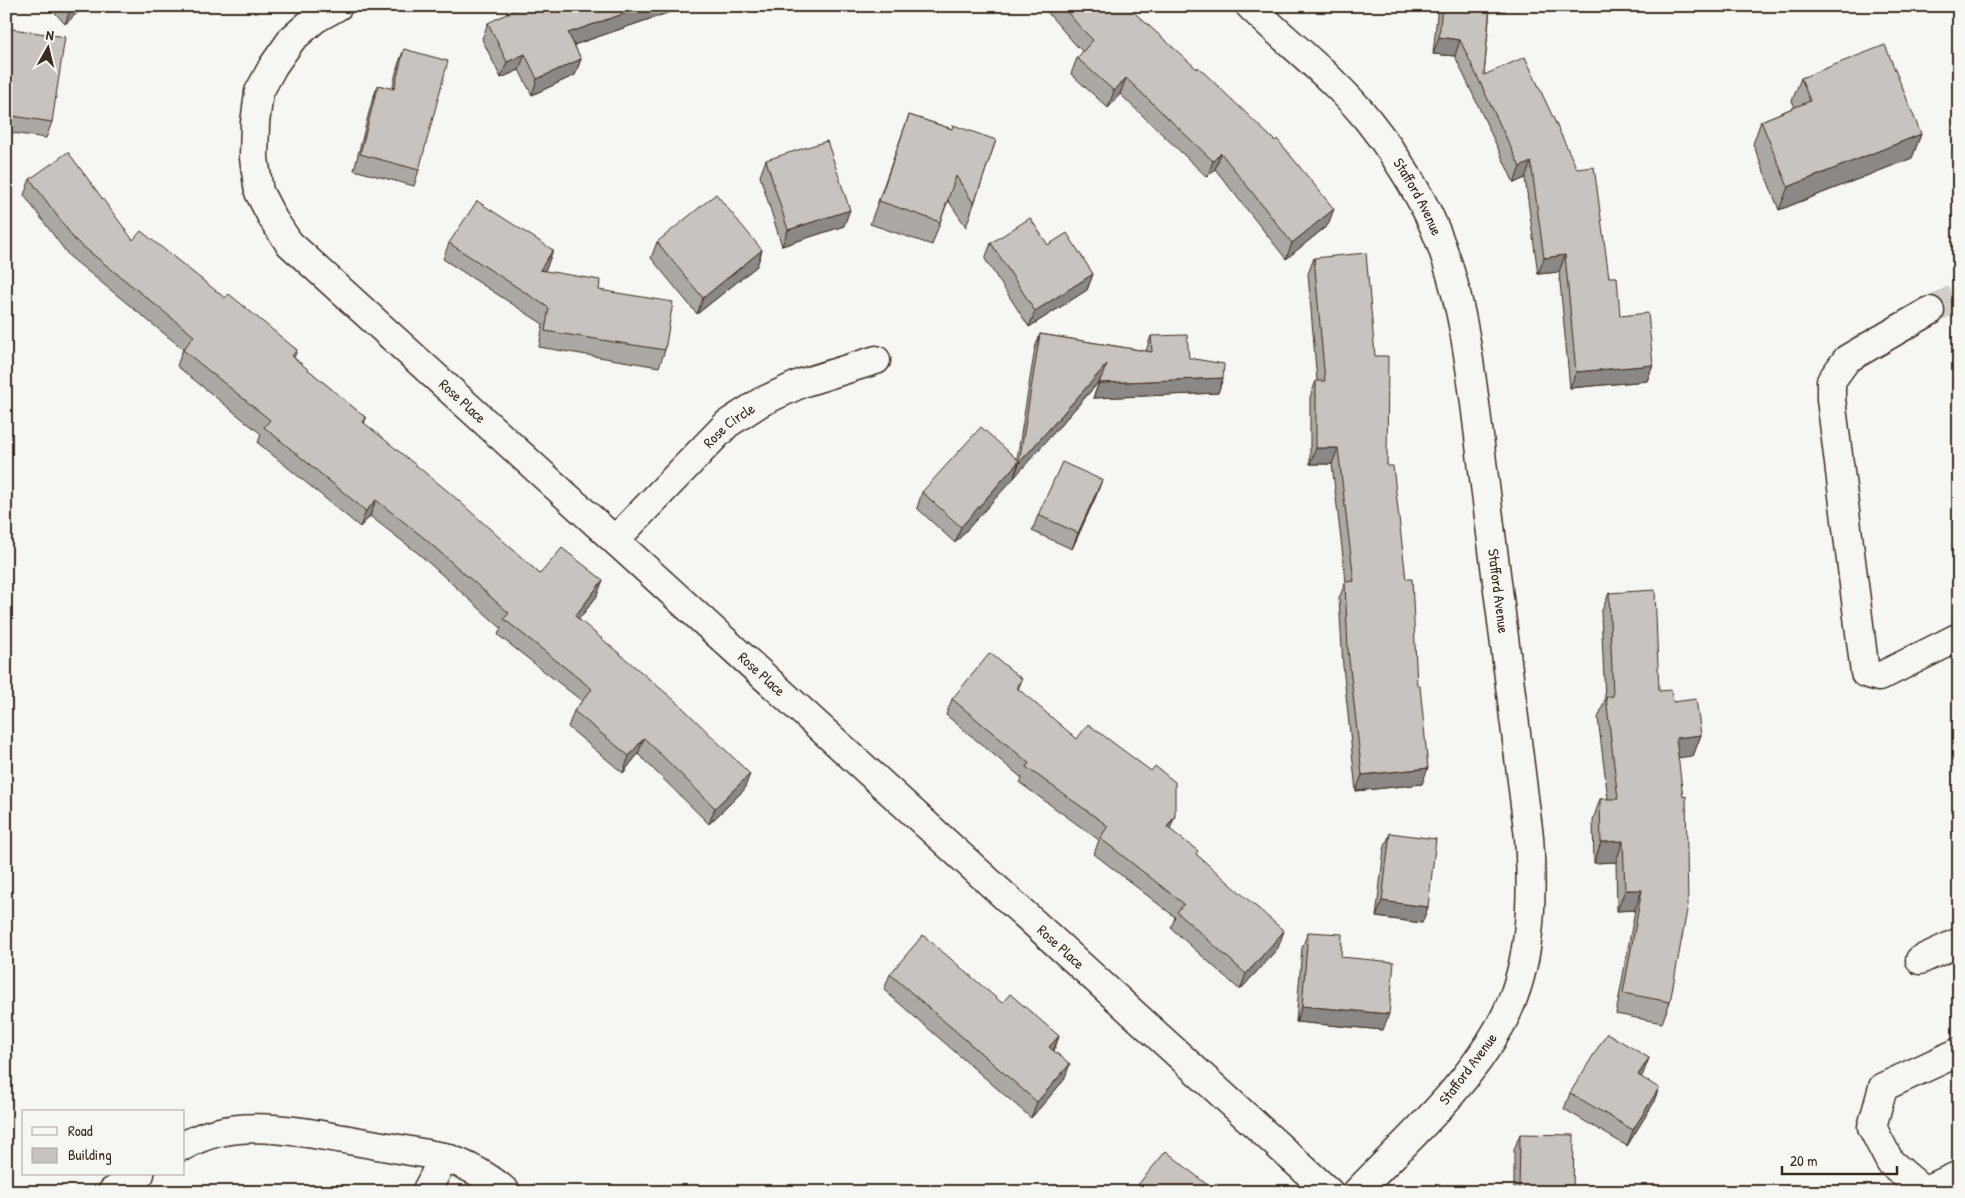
<svg xmlns="http://www.w3.org/2000/svg" width="1965" height="1198" font-family="'Patrick Hand',sans-serif">
<rect width="100%" height="100%" fill="#f6f6f2"/>
<filter id="ink" filterUnits="userSpaceOnUse"><feTurbulence type="fractalNoise" baseFrequency=".02" numOctaves="2"/><feDisplacementMap in="SourceGraphic" scale="10" xChannelSelector="R" yChannelSelector="G"/><feConvolveMatrix kernelMatrix="1 2 1 2 8 2 1 2 1" color-interpolation-filters="sRGB"/></filter>
<g filter="url(#ink)">
<g fill="none" stroke-linecap="round" stroke-linejoin="round">
<path stroke="#d1cdc8" stroke-width="28" stroke-dasharray="28 14" stroke-linecap="butt" d="M 1930,311 L 1959,296"/>
<defs>
<g id="minor">
<path id="s1" d="M 338,6 L 315,19 L 292,39 L 273,66 L 259,92 L 255,123 L 254,158 L 259,192 L 273,219 L 289,243 L 1329,1192"/>
<path id="s2" d="M 1250,6 C 1289,44 1334,78 1368,120 C 1388,145 1406,172 1421,200 C 1468,285 1473,398 1486,493 C 1500,608 1515,723 1529,837 C 1533,899 1532,970 1500,1026 C 1464,1090 1407,1140 1357,1192"/>
<path d="M 1930,311 L 1847,359 L 1831,381 L 1831,399 L 1865,673 L 1879,677 L 1959,637"/>
<path id="s3" d="M 615,540 L 727,424 L 761,402 L 802,383 L 876,360"/>
<path d="M 1920,960 L 1959,942"/>
<path d="M 1959,1052 L 1883,1087 L 1872,1127 L 1890,1162 L 1924,1191 L 1959,1175"/>
<path d="M 184,1146 C 232,1116 297,1131 349,1140 C 381,1146 412,1151 444,1157 C 467,1165 487,1175 506,1192"/>
<path d="M 112,1192 L 140,1174"/>
<path d="M 426,1192 L 444,1157"/>
</g>
</defs>
<use href="#minor" stroke="#3b2a1e" stroke-width="31"/>
<use href="#minor" stroke="#f6f6f2" stroke-width="28"/>
</g>
<g fill="#aca8a3" stroke="#3b2a1e">
<path d="M 49,6 L 85,6 L 65,24 Z"/>
<path d="M 1042,6 L 1127,6 L 1328,225 L 1286,259 L 1215,169 L 1207,177 L 1120,94 L 1108,108 L 1071,74 L 1077,58 L 1083,52 L 1074,43 Z"/>
<path d="M 1438,6 L 1506,6 L 1505,11 L 1490,9 L 1484,75 L 1609,277 L 1620,316 L 1653,365 L 1647,381 L 1570,388 L 1559,272 L 1538,274 L 1525,178 L 1514,183 L 1455,56 L 1433,54 Z"/>
<path d="M 676,10 L 574,45 L 581,59 L 575,75 L 532,95 L 519,70 L 501,78 L 482,39 L 488,23 Z"/>
<path d="M 6,28 L 52,122 L 46,138 L 6,132 Z"/>
<path d="M 404,49 L 419,170 L 414,186 L 354,170 L 372,101 L 378,85 L 392,89 L 398,65 Z"/>
<path d="M 1801,78 L 1921,134 L 1912,158 L 1779,210 L 1753,144 L 1761,121 L 1795,107 L 1792,101 Z"/>
<path d="M 909,115 L 952,129 L 996,140 L 966,227 L 948,200 L 932,245 L 870,224 Z"/>
<path d="M 766,160 L 844,226 L 782,246 L 760,176 Z"/>
<path d="M 30,179 L 133,240 L 225,298 L 297,350 L 294,358 L 366,418 L 364,424 L 540,574 L 597,596 L 579,619 L 744,790 L 709,824 L 638,754 L 623,773 L 568,727 L 574,711 L 582,701 L 498,635 L 501,628 L 419,554 L 370,516 L 360,527 L 258,443 L 261,434 L 177,366 L 183,349 L 69,256 L 24,195 Z"/>
<path d="M 657,242 L 762,250 L 757,266 L 697,314 L 651,258 Z"/>
<path d="M 449,243 L 547,267 L 544,271 L 599,290 L 665,350 L 659,367 L 539,347 L 543,324 L 443,259 Z"/>
<path d="M 991,243 L 1048,245 L 1093,274 L 1087,290 L 1029,327 L 985,259 Z"/>
<path d="M 1314,258 L 1375,356 L 1422,784 L 1356,791 L 1343,666 L 1339,598 L 1346,582 L 1332,464 L 1310,464 L 1310,397 L 1316,381 L 1317,381 L 1308,274 Z"/>
<path d="M 1040,334 L 1146,351 L 1151,336 L 1223,378 L 1218,393 L 1093,398 L 1099,382 L 955,543 L 917,508 L 922,492 L 1017,459 L 1035,348 Z"/>
<path d="M 1096,496 L 1072,549 L 1032,531 L 1038,515 Z"/>
<path d="M 1609,593 L 1659,691 L 1673,702 L 1701,735 L 1693,756 L 1678,757 L 1670,1002 L 1662,1023 L 1616,1014 L 1635,910 L 1617,911 L 1616,862 L 1594,863 L 1593,820 L 1600,799 L 1608,799 L 1598,718 L 1605,700 L 1601,613 Z"/>
<path d="M 1022,679 L 1018,689 L 1197,855 L 1278,948 L 1240,990 L 1171,928 L 1175,917 L 1094,854 L 1099,840 L 1020,783 L 1022,778 L 946,715 L 952,699 Z"/>
<path d="M 1390,833 L 1428,907 L 1422,923 L 1376,917 L 1384,849 Z"/>
<path d="M 1308,932 L 1383,1030 L 1296,1022 L 1302,948 Z"/>
<path d="M 890,974 L 1002,1003 L 1059,1036 L 1054,1051 L 1064,1080 L 1031,1118 L 884,990 Z"/>
<path d="M 1649,1058 L 1641,1077 L 1653,1104 L 1627,1146 L 1564,1109 L 1570,1093 Z"/>
<path d="M 1520,1134 L 1573,1192 L 1514,1192 L 1514,1150 Z"/>
</g>
<g fill="#8c8885" stroke="#3b2a1e">
<path d="M 72,6 L 85,6 L 65,24 L 71,8 Z"/>
<path d="M 646,6 L 677,6 L 676,10 L 562,49 L 568,33 Z"/>
<path d="M 1486,6 L 1506,6 L 1505,11 L 1485,9 Z"/>
<path d="M 1439,37 L 1460,40 L 1455,56 L 1433,54 Z"/>
<path d="M 525,54 L 519,70 L 501,78 L 507,62 Z"/>
<path d="M 581,59 L 575,75 L 532,95 L 537,79 Z"/>
<path d="M 1126,78 L 1120,94 L 1108,108 L 1114,91 Z"/>
<path d="M 1921,134 L 1912,158 L 1779,210 L 1788,187 Z"/>
<path d="M 1221,153 L 1215,169 L 1207,177 L 1213,161 Z"/>
<path d="M 1531,162 L 1525,178 L 1514,183 L 1520,167 Z"/>
<path d="M 1334,209 L 1328,225 L 1286,259 L 1292,243 Z"/>
<path d="M 850,210 L 844,226 L 782,246 L 788,230 Z"/>
<path d="M 553,250 L 547,267 L 534,286 L 540,270 Z"/>
<path d="M 762,250 L 757,266 L 697,314 L 703,298 Z"/>
<path d="M 1565,255 L 1559,272 L 1538,274 L 1544,258 Z"/>
<path d="M 1093,274 L 1087,290 L 1029,327 L 1035,311 Z"/>
<path d="M 1107,364 L 1102,378 L 1014,478 L 1019,463 Z"/>
<path d="M 1653,365 L 1647,381 L 1570,388 L 1576,372 Z"/>
<path d="M 1223,378 L 1218,393 L 1093,398 L 1099,383 Z"/>
<path d="M 1316,448 L 1338,448 L 1332,464 L 1310,464 Z"/>
<path d="M 1019,461 L 1014,478 L 955,543 L 961,527 Z"/>
<path d="M 1102,480 L 1096,496 L 1072,549 L 1078,533 Z"/>
<path d="M 376,500 L 370,516 L 360,527 L 366,511 Z"/>
<path d="M 603,580 L 597,596 L 569,632 L 575,616 Z"/>
<path d="M 1022,679 L 1016,695 L 1016,687 Z"/>
<path d="M 1701,735 L 1693,756 L 1668,759 L 1676,738 Z"/>
<path d="M 644,738 L 638,754 L 623,773 L 629,756 Z"/>
<path d="M 1428,768 L 1422,784 L 1356,791 L 1362,775 Z"/>
<path d="M 750,774 L 744,790 L 709,824 L 715,808 Z"/>
<path d="M 1175,816 L 1169,832 L 1167,827 Z"/>
<path d="M 1623,841 L 1616,862 L 1594,863 L 1601,842 Z"/>
<path d="M 1625,890 L 1642,890 L 1635,910 L 1617,911 Z"/>
<path d="M 1382,901 L 1428,907 L 1422,923 L 1376,917 Z"/>
<path d="M 1284,931 L 1278,948 L 1240,990 L 1246,974 Z"/>
<path d="M 1302,1006 L 1389,1014 L 1383,1030 L 1296,1022 Z"/>
<path d="M 1059,1036 L 1053,1052 L 1049,1047 Z"/>
<path d="M 1649,1058 L 1643,1074 L 1633,1091 L 1638,1075 Z"/>
<path d="M 1070,1064 L 1064,1080 L 1031,1118 L 1037,1102 Z"/>
<path d="M 1659,1088 L 1653,1104 L 1627,1146 L 1633,1130 Z"/>
</g>
<g fill="#c8c3be" stroke="#3b2a1e">
<path d="M 523,6 L 646,6 L 568,33 L 581,59 L 537,79 L 525,54 L 507,62 L 488,23 Z"/>
<path d="M 1062,6 L 1127,6 L 1197,69 L 1198,67 L 1275,141 L 1277,139 L 1334,209 L 1292,243 L 1221,153 L 1213,161 L 1126,78 L 1114,91 L 1077,58 L 1093,40 L 1080,27 Z"/>
<path d="M 1442,6 L 1490,6 L 1484,75 L 1525,57 L 1577,169 L 1594,167 L 1609,277 L 1617,277 L 1620,316 L 1648,313 L 1653,365 L 1576,372 L 1565,255 L 1544,258 L 1531,162 L 1520,167 L 1460,40 L 1439,37 Z"/>
<path d="M 6,28 L 65,37 L 52,122 L 6,115 Z"/>
<path d="M 1885,45 L 1921,134 L 1788,187 L 1761,121 L 1810,101 L 1801,78 Z"/>
<path d="M 404,49 L 448,61 L 419,170 L 360,154 L 378,85 L 394,89 Z"/>
<path d="M 909,115 L 952,129 L 953,125 L 996,140 L 974,204 L 956,176 L 940,222 L 879,201 Z"/>
<path d="M 827,141 L 850,210 L 788,230 L 766,160 Z"/>
<path d="M 68,152 L 133,240 L 141,231 L 225,298 L 229,294 L 297,350 L 292,356 L 366,418 L 363,422 L 450,493 L 540,574 L 562,548 L 603,580 L 575,616 L 680,705 L 750,774 L 715,808 L 644,738 L 629,756 L 574,711 L 592,689 L 504,619 L 509,613 L 424,538 L 376,500 L 366,511 L 264,427 L 270,420 L 183,350 L 194,336 L 75,240 L 30,179 Z"/>
<path d="M 716,194 L 762,250 L 703,298 L 657,242 Z"/>
<path d="M 477,201 L 553,250 L 540,270 L 600,280 L 599,290 L 673,302 L 665,350 L 545,331 L 549,308 L 449,243 Z"/>
<path d="M 1030,218 L 1048,245 L 1067,233 L 1093,274 L 1035,311 L 991,243 Z"/>
<path d="M 1366,253 L 1375,356 L 1388,356 L 1387,466 L 1393,466 L 1406,579 L 1412,579 L 1417,686 L 1420,686 L 1428,768 L 1362,775 L 1348,650 L 1345,582 L 1354,581 L 1338,448 L 1316,448 L 1316,381 L 1325,381 L 1314,258 Z"/>
<path d="M 1040,334 L 1152,352 L 1151,336 L 1187,335 L 1189,358 L 1224,364 L 1223,378 L 1099,383 L 1107,364 L 1019,463 Z"/>
<path d="M 981,427 L 1019,461 L 961,527 L 922,492 Z"/>
<path d="M 1062,462 L 1102,480 L 1078,533 L 1038,515 Z"/>
<path d="M 1655,590 L 1659,691 L 1671,690 L 1673,702 L 1696,699 L 1701,735 L 1676,738 L 1683,797 L 1686,796 L 1688,905 L 1670,1002 L 1623,993 L 1642,890 L 1625,890 L 1623,841 L 1601,842 L 1600,799 L 1618,799 L 1606,697 L 1613,696 L 1609,593 Z"/>
<path d="M 990,653 L 1022,679 L 1016,687 L 1077,739 L 1088,724 L 1151,771 L 1155,766 L 1175,782 L 1175,816 L 1167,827 L 1198,851 L 1196,854 L 1284,931 L 1246,974 L 1177,912 L 1184,904 L 1100,838 L 1108,826 L 1026,767 L 1029,763 L 952,699 Z"/>
<path d="M 1390,833 L 1436,839 L 1428,907 L 1382,901 Z"/>
<path d="M 1308,932 L 1342,934 L 1341,957 L 1394,962 L 1389,1014 L 1302,1006 Z"/>
<path d="M 923,935 L 1002,1003 L 1010,994 L 1059,1036 L 1049,1047 L 1070,1064 L 1037,1102 L 890,974 Z"/>
<path d="M 1607,1033 L 1649,1058 L 1638,1075 L 1659,1088 L 1633,1130 L 1570,1093 Z"/>
<path d="M 1520,1134 L 1574,1135 L 1573,1192 L 1519,1192 Z"/>
<path d="M 1166,1151 L 1216,1192 L 1132,1192 Z"/>
</g>
</g>
<g text-anchor="middle" stroke-width="4" stroke-linejoin="round" paint-order="stroke">
<g font-size="15" fill="#3b2a1e" stroke="#f6f6f2">
<text dy="5" stroke="none"><textPath href="#s2" startOffset="256">Stafford Avenue</textPath></text>
<text dy="5" stroke="none"><textPath href="#s1" startOffset="514">Rose Place</textPath></text>
<text dy="5" stroke="none"><textPath href="#s3" startOffset="162">Rose Circle</textPath></text>
<text dy="5" stroke="none"><textPath href="#s2" startOffset="661">Stafford Avenue</textPath></text>
<text dy="5" stroke="none"><textPath href="#s1" startOffset="919">Rose Place</textPath></text>
<text dy="5" stroke="none"><textPath href="#s1" startOffset="1324">Rose Place</textPath></text>
<text transform="translate(1468 1069) rotate(-53)" y="5">Stafford Avenue</text>
</g>
</g>
<rect width="1965" height="1198" fill="none" stroke="#f6f6f2" stroke-width="25"/>
<rect x="12" y="12" width="1940" height="1173" fill="none" stroke="#3b2a1e" stroke-width="2" filter="url(#ink)"/>
<rect x="22" y="1110" width="162" height="65" fill="#f6f6f2" stroke="#aba49d"/>
<rect x="32" y="1127" width="25" height="8" fill="#f6f6f2" stroke="#aba49d"/>
<text x="68" y="1136" font-size="15" fill="#3b2a1e">Road</text>
<rect x="32" y="1148" width="25" height="15" fill="#c8c3be" stroke="#aba49d"/>
<text x="68" y="1160" font-size="15" fill="#3b2a1e">Building</text>
<g transform="translate(48 48) rotate(8)" stroke="#f6f6f2" stroke-width="4" paint-order="stroke">
<path d="M0-4L9 19L0 12L-9 19Z" fill="#3b2a1e"/>
<text y="-8" font-size="14" font-weight="bold" text-anchor="middle" fill="#3b2a1e">N</text>
</g>
<path d="M1782 1166v8h115v-8" fill="none" stroke="#3b2a1e" stroke-width="2.5"/>
<text x="1790" y="1166" font-size="15" fill="#3b2a1e" stroke="#f6f6f2" stroke-width="4" paint-order="stroke">20 m</text>
</svg>
